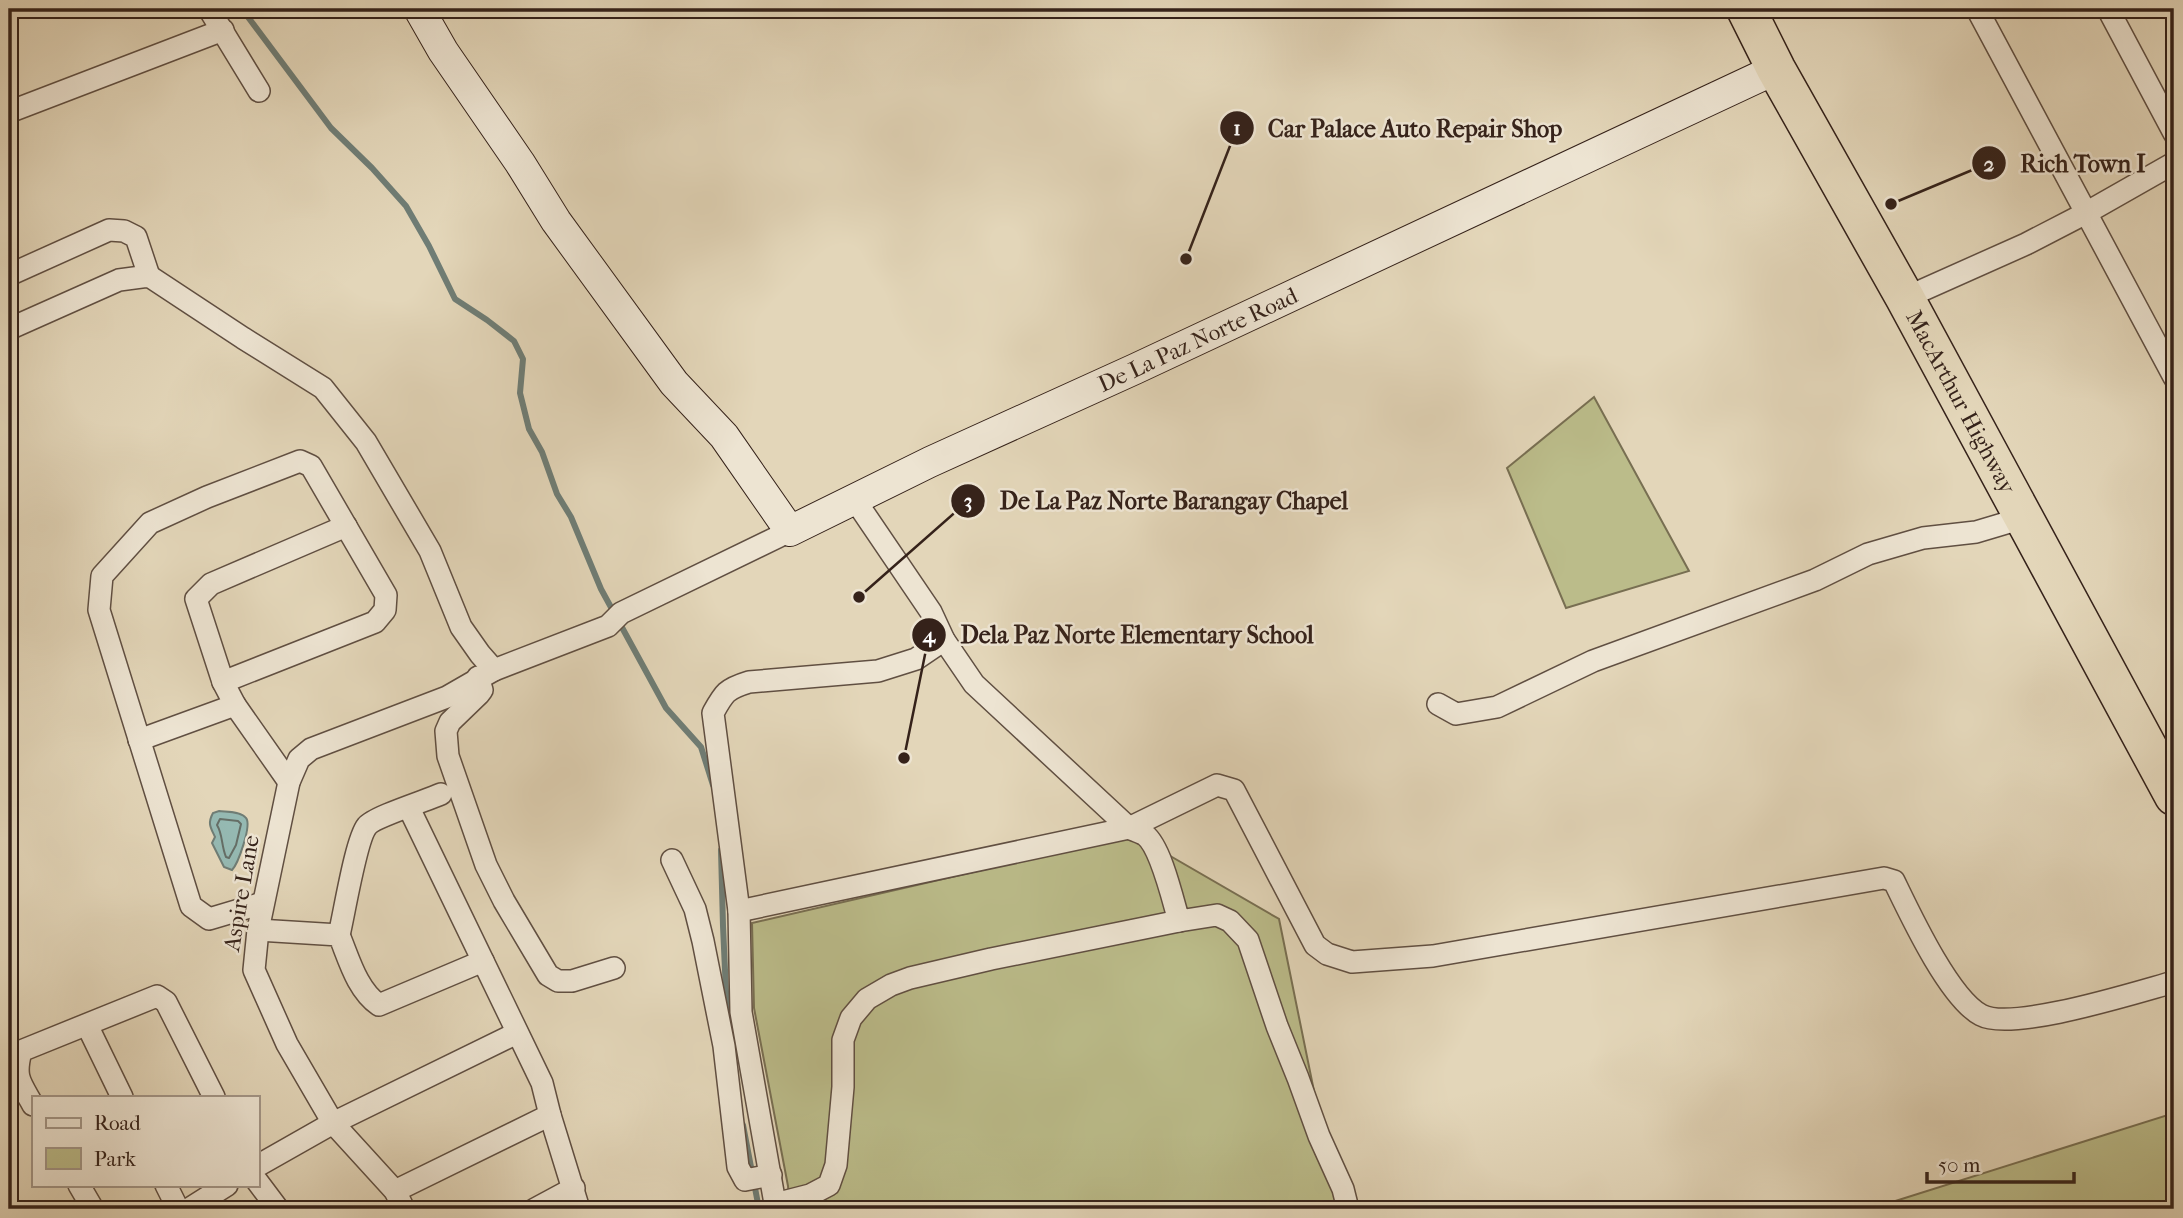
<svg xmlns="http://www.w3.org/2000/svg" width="2183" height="1218" font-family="'IM FELL French Canon',serif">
<rect width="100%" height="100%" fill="#e3d6b9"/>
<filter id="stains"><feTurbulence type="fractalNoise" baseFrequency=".00286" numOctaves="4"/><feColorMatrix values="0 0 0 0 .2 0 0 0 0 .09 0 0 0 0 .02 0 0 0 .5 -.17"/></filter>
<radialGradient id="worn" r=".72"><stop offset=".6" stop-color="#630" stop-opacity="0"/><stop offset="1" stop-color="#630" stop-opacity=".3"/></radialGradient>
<g fill="#bbbc8a" stroke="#786f52" stroke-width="2">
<path d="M 1594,397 L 1689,571 L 1566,608 L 1507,468 Z"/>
<path d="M 1134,835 L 1279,919 L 1338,1209 L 790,1209 L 788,1186 L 754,1008 L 752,923 Z"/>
<path d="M 2174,1113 L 2174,1209 L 1870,1209 Z"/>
</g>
<path fill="#95b9b2" stroke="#6f7d75" stroke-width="2" d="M 219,811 C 226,812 241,811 246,818 C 252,825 238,864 232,870 L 224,867 L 212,843 L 215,837 C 211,828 207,824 213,813 Z"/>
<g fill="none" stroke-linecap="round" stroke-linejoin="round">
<path stroke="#656e66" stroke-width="2" d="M 220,819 L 238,821 L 241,824 L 236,845 L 229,858 L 226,857 C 221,845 223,835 217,825 Z"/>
<g stroke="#6f7d75" stroke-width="6">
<path d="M 242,9 L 331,128 L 372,168 L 406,206 L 429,246 L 455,299 L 487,320 L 514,341 L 523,359 L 520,393 L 529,429 L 542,452 L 557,494 L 571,517 L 601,589 L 666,708 L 701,747 L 713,785"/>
<path d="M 721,850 L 723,926 L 727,1014"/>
<path d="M 743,1125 L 759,1209"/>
</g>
<defs>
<g id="street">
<path d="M 209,9 L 259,91"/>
<path d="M 1977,9 L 2174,377"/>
<path d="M 2108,9 L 2174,133"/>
<path d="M 9,112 L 223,30"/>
<path d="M 9,275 L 109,230 L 124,231 L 136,237 L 149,276"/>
<path d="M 1905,298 L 2026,244 L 2086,213 L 2174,163"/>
<path d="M 9,329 L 119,280 L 149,276 L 243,338 L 323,388 L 366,442 L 430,551 L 461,627 L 480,654 L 494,670 L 608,626 L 621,613 L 790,531"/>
<path d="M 855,500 L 931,612 L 944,640 L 974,684 L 1129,828 C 1133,830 1140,832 1145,835 C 1161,847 1173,901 1179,921 L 1217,915 L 1230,921 L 1248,940 L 1277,1026 L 1298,1078 L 1319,1136 L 1343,1189 L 1348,1209"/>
<path d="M 478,677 L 482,690 L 479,694 L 450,722 L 446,731 L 448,756 L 486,865 L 504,901 L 548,975 L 558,981 L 572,981 L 614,968"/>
<path d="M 223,682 L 375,622 L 385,610 L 386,595 L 311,466 L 300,461 L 207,497 L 150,523 L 102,576 L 99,610 L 191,906 L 209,919 L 263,903"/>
<path d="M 1438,704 L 1456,714 L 1497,707 L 1593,661 L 1815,580 L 1868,554 L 1923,538 L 1976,532 L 2023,518"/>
<path d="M 139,740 L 235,705"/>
<path d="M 289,782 L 235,705 L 223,682 L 196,599 L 211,584 L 346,526"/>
<path d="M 409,808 L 542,1083 L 550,1115 L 579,1209"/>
<path d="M 672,860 L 695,909 L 703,941 L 724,1046 L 738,1167 L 745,1180 L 771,1175"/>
<path d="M 739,911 L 1129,828 L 1217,785 L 1234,790 L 1315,945 L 1327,954 L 1352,962 L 1433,956 L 1884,878 L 1894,881 C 1910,914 1949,998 1981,1015 C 2012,1032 2137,992 2174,982"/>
<path d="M 258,930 L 339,935 C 349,959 357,990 379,1005 L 483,961"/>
<path d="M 339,935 C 344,915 356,839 367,826 C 374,817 428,800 441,794"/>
<path d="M 87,1025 L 122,1097"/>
<path d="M 33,1105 C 20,1082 14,1078 21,1051 L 157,996 L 166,1002 L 214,1097"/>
<path d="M 257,1166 L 333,1123 L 517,1033"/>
<path d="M 257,1181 L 278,1209"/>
<path d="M 79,1185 L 93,1209"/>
<path d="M 166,1185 L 178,1209"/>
<path d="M 395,1191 L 550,1115"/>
<path d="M 775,1204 L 810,1195 L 829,1185 L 836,1165 L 843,1087 L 843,1040 L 851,1018 L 867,999 L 891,985 L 910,978 L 991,959 L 1179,921"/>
<path d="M 189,1209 L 227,1185"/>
<path d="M 404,1209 L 395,1191 L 333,1123 L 287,1044 L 254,970 L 258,930 L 289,782 L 299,759 L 311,749 L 447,697 L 494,670"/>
<path d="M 535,1209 L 574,1188"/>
<path d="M 776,1209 L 741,1012 L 739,911 L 713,713 C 724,693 726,689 749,682 L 878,671 L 916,659 L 944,640"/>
</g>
<g id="secondary">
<path id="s1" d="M 419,9 L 443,51 L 520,163 L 556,221 L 674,383 L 724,436 L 790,531 L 930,462 L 1135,369 L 1776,69"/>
</g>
<g id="highway">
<path id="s2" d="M 1746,9 L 1776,69 L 1905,298 L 2174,796"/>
</g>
</defs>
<use href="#street" stroke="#604f42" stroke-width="24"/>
<use href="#secondary" stroke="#35221a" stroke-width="32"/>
<use href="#highway" stroke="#35221a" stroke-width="41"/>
<use href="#street" stroke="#ede4d2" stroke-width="21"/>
<use href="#secondary" stroke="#ede4d2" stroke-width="30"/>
<use href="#highway" stroke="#e3d6b9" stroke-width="38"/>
</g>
<g text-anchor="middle" stroke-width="5" stroke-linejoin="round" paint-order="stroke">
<g font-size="23" fill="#35221a" stroke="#ede4d2">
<text dy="8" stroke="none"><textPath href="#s1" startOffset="1092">De La Paz Norte Road</textPath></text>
<text dy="8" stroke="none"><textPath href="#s2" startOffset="448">MacArthur Highway</textPath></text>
<text transform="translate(241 893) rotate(-80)" y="8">Aspire Lane</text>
</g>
</g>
<path fill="none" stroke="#35221a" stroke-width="2.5" d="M1186 259L1237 128M1891 204L1989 163M859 597L968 501M904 758L929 635"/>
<g fill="#35221a" stroke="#ede4d2" stroke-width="2.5">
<circle cx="1186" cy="259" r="7"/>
<circle cx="1891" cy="204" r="7"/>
<circle cx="859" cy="597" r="7"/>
<circle cx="904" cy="758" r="7"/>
<circle cx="1237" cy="128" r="18"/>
<circle cx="1989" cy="163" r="18"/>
<circle cx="968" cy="501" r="18"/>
<circle cx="929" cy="635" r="18"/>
</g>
<g font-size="21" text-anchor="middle" font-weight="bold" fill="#fff">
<text x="1237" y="135">1</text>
<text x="1989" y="171">2</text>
<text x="968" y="508">3</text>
<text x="929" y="642">4</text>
</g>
<g font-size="24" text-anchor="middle" font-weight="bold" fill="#35221a" stroke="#ede4d2" stroke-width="5" stroke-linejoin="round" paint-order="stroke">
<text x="1415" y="137">Car Palace Auto Repair Shop</text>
<text x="2083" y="172">Rich Town I</text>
<text x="1174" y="509">De La Paz Norte Barangay Chapel</text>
<text x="1137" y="643">Dela Paz Norte Elementary School</text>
</g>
<rect width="2183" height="1218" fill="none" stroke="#e3d6b9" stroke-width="35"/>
<rect x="10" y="10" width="2162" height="1197" fill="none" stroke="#35221a" stroke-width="3.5"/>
<rect x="18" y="18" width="2148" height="1183" fill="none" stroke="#35221a" stroke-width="2"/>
<rect x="32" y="1096" width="228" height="91" fill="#ede4d2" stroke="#a39688" stroke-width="2"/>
<rect x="46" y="1118" width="35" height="10" fill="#ede4d2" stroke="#a39688" stroke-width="2"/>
<text x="94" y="1130" font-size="21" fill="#35221a">Road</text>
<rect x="46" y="1148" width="35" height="21" fill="#bbbc8a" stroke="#a39688" stroke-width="2"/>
<text x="94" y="1166" font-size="21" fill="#35221a">Park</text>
<path d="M1927 1172v10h147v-10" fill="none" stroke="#35221a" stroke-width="3.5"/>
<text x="1938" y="1172" font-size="21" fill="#35221a" stroke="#ede4d2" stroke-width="5" paint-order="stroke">50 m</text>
<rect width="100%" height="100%" filter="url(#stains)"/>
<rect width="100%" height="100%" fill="url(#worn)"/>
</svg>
